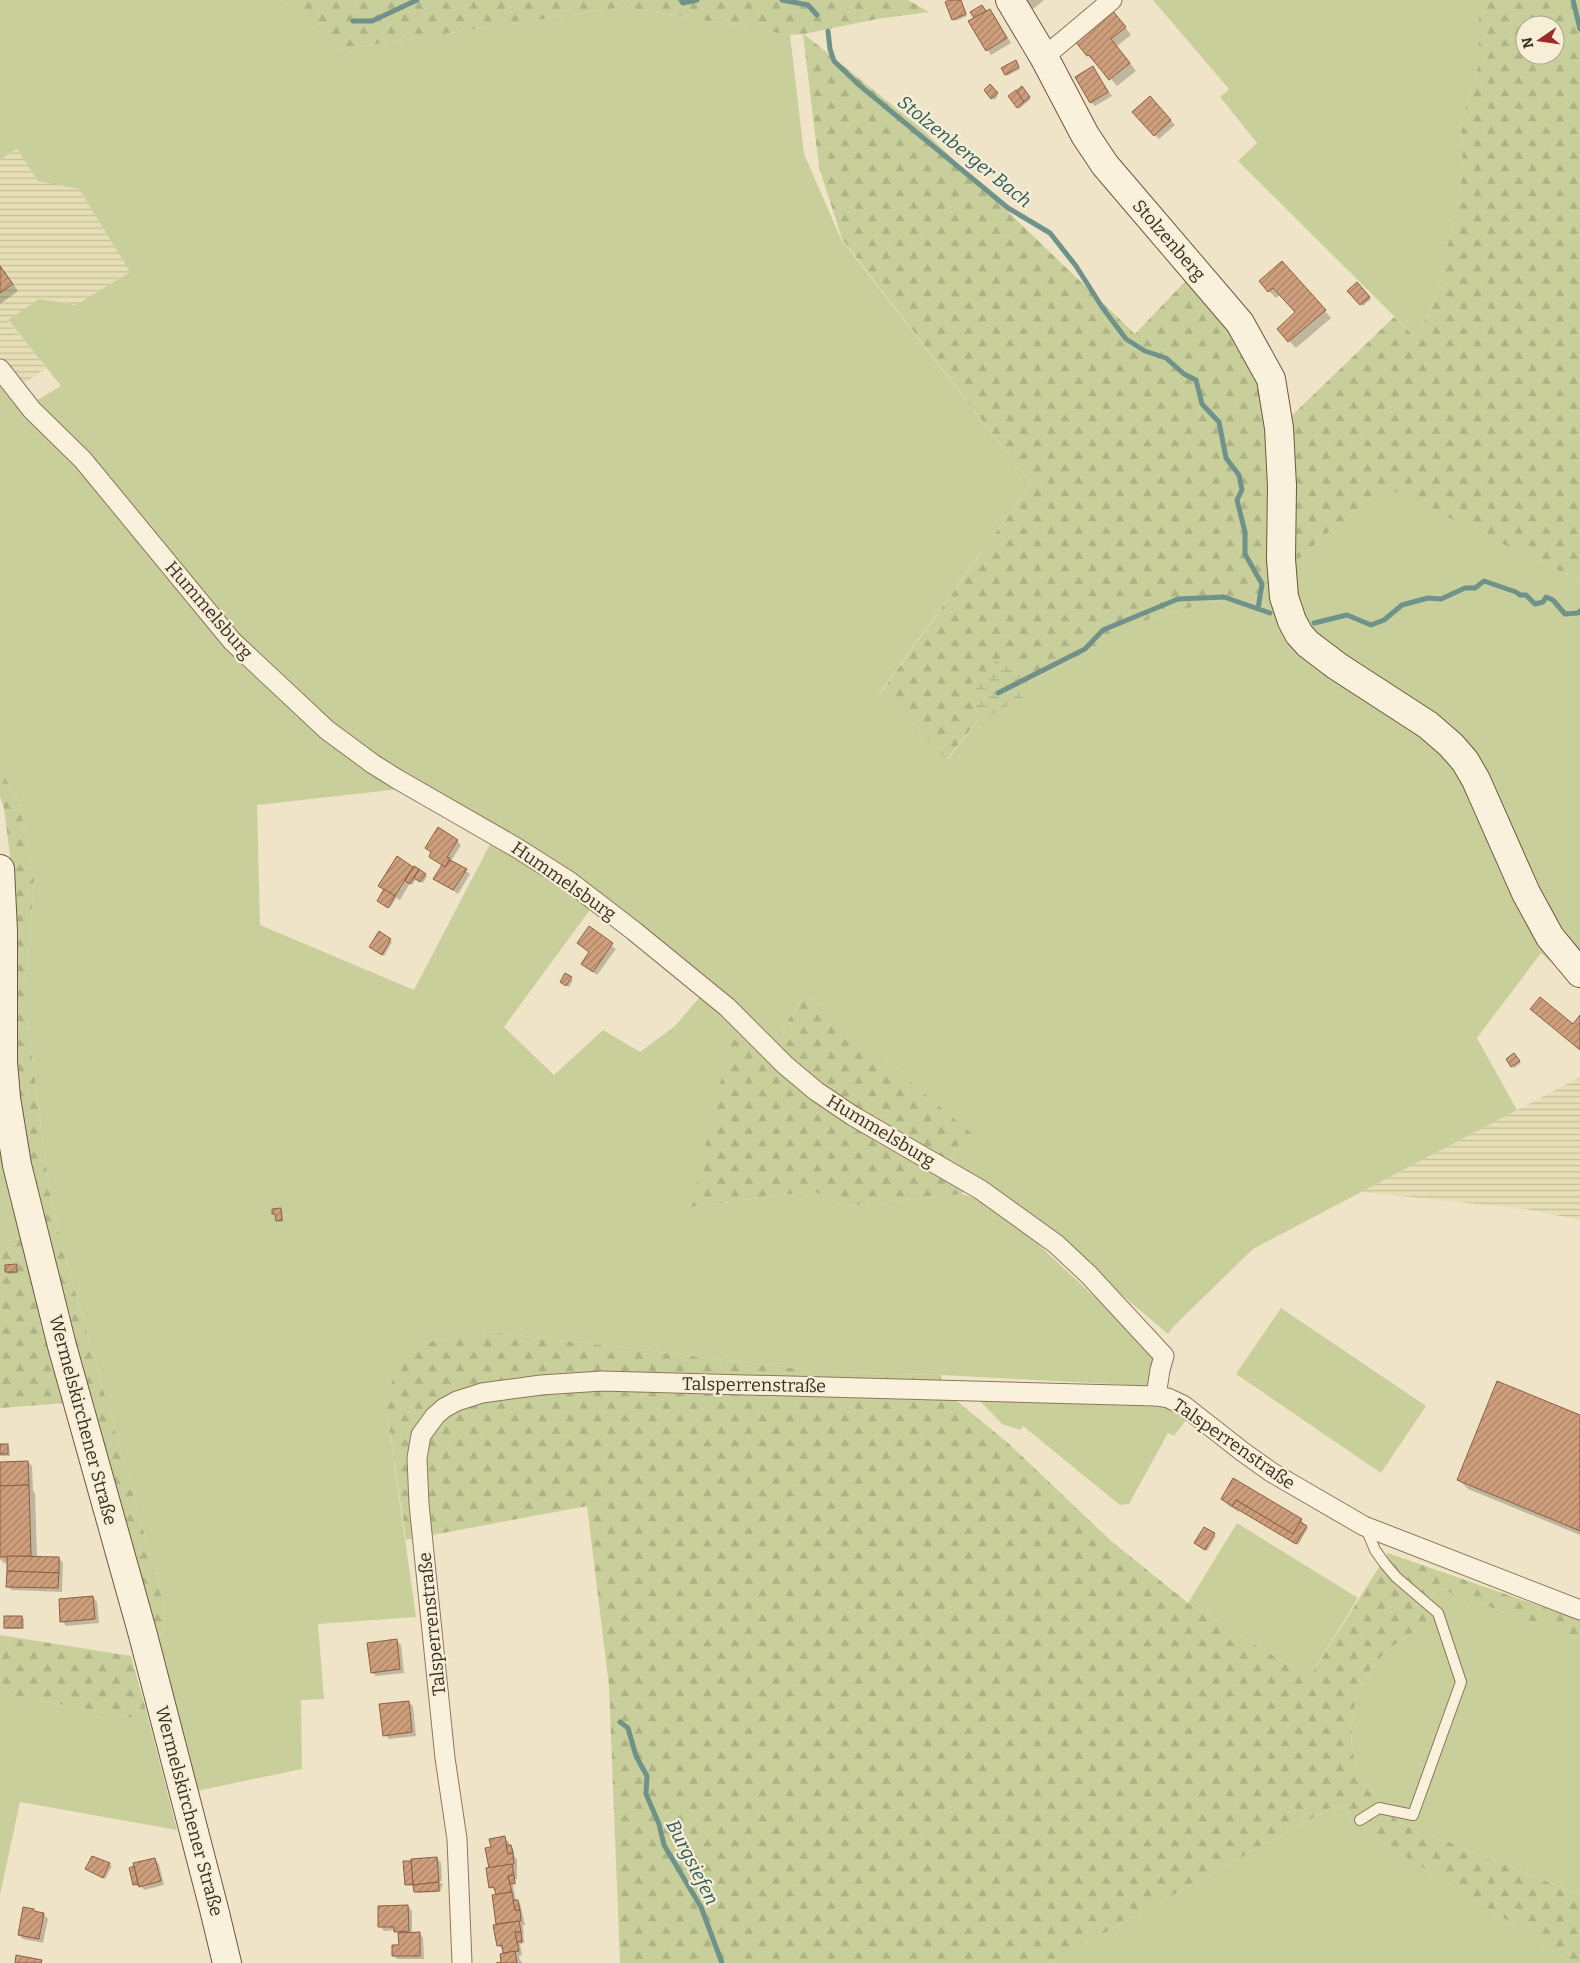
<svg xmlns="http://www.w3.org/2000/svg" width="1580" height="1963" font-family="Bitter,serif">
<defs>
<pattern id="farmland-rules" width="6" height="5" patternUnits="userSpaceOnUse" patternTransform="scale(1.25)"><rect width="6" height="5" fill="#e6deb5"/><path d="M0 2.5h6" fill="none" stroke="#c6bf9b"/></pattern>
<pattern id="forest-firs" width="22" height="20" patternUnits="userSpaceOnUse" patternTransform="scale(1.25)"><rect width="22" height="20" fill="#c9cf9b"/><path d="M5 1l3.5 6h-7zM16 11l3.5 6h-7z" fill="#aeb285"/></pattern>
<pattern id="wetland-marsh" width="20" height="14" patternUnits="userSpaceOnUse" patternTransform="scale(1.25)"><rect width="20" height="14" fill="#c9cf9b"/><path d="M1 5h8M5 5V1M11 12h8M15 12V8" fill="none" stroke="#aeb285"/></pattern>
<pattern id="building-hatch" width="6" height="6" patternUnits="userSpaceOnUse" patternTransform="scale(1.25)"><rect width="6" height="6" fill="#cf9f7d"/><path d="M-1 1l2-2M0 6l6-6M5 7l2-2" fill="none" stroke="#a98266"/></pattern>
</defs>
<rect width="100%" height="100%" fill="#f0e4c8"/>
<g fill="url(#farmland-rules)">
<path d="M 17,149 L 38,180 L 79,189 L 130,272 L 76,305 L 39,299 L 8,321 L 46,368 L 22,385 L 0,356 L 0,160 Z"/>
<path d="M 1580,1077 L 1580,1220 L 1526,1209 L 1361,1192 Z"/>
</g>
<g fill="#c9cf9b" fill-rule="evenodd">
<path d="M 0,0 L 283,0 L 336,50 L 625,7 L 790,35 L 804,154 L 841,239 L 1031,484 L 879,694 L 948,759 L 994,700 L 1151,618 L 1249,592 L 1294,603 L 1293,564 L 1334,527 L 1391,489 L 1572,577 L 1580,576 L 1580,988 L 1541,953 L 1477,1038 L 1517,1110 L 1253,1249 L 1174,1326 L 1168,1334 L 1044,1229 L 972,1177 L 950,1157 L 970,1134 L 806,994 L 777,1036 L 691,1207 L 813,1191 L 846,1206 L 962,1194 L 989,1203 L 1038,1244 L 1120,1321 L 1158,1364 L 1150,1386 L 941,1375 L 835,1373 L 491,1332 L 460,1335 L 425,1343 L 386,1404 L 416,1617 L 318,1624 L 324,1699 L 301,1700 L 302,1769 L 192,1792 L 154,1648 L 162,1634 L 166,1610 L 63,1249 L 50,1195 L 25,1002 L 34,879 L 19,803 L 0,768 L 0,376 L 32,403 L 61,386 L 8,320 L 39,299 L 76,305 L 130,272 L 79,189 L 38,181 L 17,149 L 0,160 ZM 427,786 L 499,827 L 414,990 L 260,925 L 257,805 ZM 592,907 L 711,984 L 675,1026 L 640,1052 L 603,1030 L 554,1075 L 504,1027 Z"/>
<path d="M 1153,0 L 1479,0 L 1479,64 L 1461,124 L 1463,173 L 1437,297 L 1416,338 L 1238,161 L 1257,143 L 1220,97 L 1229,89 Z"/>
<path d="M 0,1120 L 27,1238 L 0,1242 Z"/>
<path d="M 1281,1308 L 1426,1406 L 1381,1473 L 1236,1374 Z"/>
<path d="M 984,1398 L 1155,1405 L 1175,1411 L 1187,1419 L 1174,1436 L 1168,1433 L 1129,1504 L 1120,1505 L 1023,1426 L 1020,1430 L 1002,1424 L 981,1402 Z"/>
<path d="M 1237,1523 L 1358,1598 L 1309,1678 L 1188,1603 Z"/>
<path d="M 1434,1587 L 1580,1639 L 1580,1895 L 1399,1822 C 1381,1806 1363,1786 1355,1764 C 1348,1740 1352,1706 1361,1684 C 1364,1678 1370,1670 1374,1665 C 1388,1647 1407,1636 1426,1625 Z"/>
<path d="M 0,1693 L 149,1721 L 177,1830 L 20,1802 L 0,1895 Z"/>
<path d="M 1336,1805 L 1390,1847 L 1518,1927 L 1571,1963 L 1050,1963 Z"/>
</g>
<g fill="url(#forest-firs)" fill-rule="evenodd">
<path d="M 283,0 L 908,0 L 929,12 L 877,19 L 804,34 L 923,130 L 1135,334 L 1196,270 L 1240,323 L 1279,428 L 1394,317 L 1416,338 L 1437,297 L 1463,173 L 1461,124 L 1479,64 L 1479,0 L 1580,0 L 1580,576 L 1572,577 L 1391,490 L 1334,527 L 1293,564 L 1294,603 L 1249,592 L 1151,618 L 994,700 L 947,759 L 879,695 L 1031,484 L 842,239 L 819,167 L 803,34 L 790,35 L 625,7 L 336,50 ZM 1525,25 L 1555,25 L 1555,55 L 1525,55 Z"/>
<path d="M 0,768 L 19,803 L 34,879 L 25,1002 L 50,1195 L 63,1249 L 166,1610 L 162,1634 L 154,1648 L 94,1436 L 19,1117 L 15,988 L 13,880 L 4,808 L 0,797 Z"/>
<path d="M 806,994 L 971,1133 L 950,1157 L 972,1177 L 962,1194 L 846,1206 L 813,1191 L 691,1207 L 732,1033 L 777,1036 Z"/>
<path d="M 27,1238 L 68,1403 L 0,1408 L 0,1242 Z"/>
<path d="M 491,1332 L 835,1373 L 941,1375 L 942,1389 L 1008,1443 L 1110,1540 L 1188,1603 L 1309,1678 L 1388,1553 L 1580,1620 L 1580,1639 L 1434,1587 L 1426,1625 C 1407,1636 1388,1647 1374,1665 C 1370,1670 1364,1678 1361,1684 C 1352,1706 1348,1740 1355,1763 C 1363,1786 1381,1806 1399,1822 L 1580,1895 L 1580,1963 L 1571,1963 L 1518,1927 L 1390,1847 L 1336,1805 L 1050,1963 L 620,1963 L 609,1686 L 587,1506 L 406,1540 L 386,1404 L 397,1365 L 407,1353 L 425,1343 L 460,1335 Z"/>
<path d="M 0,1635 L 131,1656 L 149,1721 L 0,1693 Z"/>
</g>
<path fill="url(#wetland-marsh)" d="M 1004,655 L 1025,672 L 1026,695 L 991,715 L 975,710 L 976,676 Z"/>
<g fill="#0003">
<path d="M 952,0 L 961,0 L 967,16 L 955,21 L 953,19 Z"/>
<path d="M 1025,0 L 1044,0 L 1033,9 Z"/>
<path d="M 984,8 L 986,12 L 990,10 L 994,15 L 1011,43 L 991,55 L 970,22 Z"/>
<path d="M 1118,18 L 1131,35 L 1117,46 L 1136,71 L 1117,86 L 1096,61 L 1094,62 L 1088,56 Z"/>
<path d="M 1017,63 L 1020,69 L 1007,76 L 1006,74 Z"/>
<path d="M 1093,68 L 1112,96 L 1095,106 L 1091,102 Z"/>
<path d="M 990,86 L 998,96 L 994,100 L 985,90 Z"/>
<path d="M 1024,90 L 1031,99 L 1019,109 L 1018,107 Z"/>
<path d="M 1154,102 L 1175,125 L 1159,139 L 1134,112 Z"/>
<path d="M 0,265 L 18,291 L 0,304 Z"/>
<path d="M 1289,269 L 1331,318 L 1296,348 L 1278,329 L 1297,313 L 1281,294 L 1276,298 L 1260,282 Z"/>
<path d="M 1357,284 L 1371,299 L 1363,306 L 1349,291 Z"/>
<path d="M 457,841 L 461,845 L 451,861 L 470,874 L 458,894 L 435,878 L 443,866 L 430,856 L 432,853 L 427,848 Z"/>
<path d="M 397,858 L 427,876 L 423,883 L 416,879 L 412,885 L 410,883 L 400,900 L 396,898 L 390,908 L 380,902 L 385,891 L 380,886 Z"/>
<path d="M 589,928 L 616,949 L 597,975 L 582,964 L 590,953 L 578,943 Z"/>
<path d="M 380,933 L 392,942 L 384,956 L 373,949 Z"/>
<path d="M 566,975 L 573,980 L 569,987 L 563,983 Z"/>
<path d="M 1516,1057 L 1521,1063 L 1514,1068 L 1512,1066 Z"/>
<path d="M 280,1210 L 282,1212 L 283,1221 L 279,1222 L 276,1215 L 273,1214 Z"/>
<path d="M 16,1266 L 18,1273 L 8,1274 L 7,1272 Z"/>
<path d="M 1580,1416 L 1580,1535 L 1468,1489 L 1458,1479 Z"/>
<path d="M 7,1445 L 9,1447 L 10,1456 L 0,1456 L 0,1446 Z"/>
<path d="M 28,1462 L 32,1466 L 33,1491 L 35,1493 L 37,1558 L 59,1558 L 63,1563 L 62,1592 L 12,1590 L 7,1586 L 8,1563 L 4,1563 L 0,1559 L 0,1463 Z"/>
<path d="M 1222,1499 L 1301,1520 L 1308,1528 L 1298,1545 L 1240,1510 L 1239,1512 L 1229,1506 Z"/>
<path d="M 1204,1528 L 1216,1536 L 1207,1551 L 1197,1545 Z"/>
<path d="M 93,1597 L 97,1602 L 99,1623 L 66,1626 L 62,1621 Z"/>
<path d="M 22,1617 L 24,1619 L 24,1629 L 7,1629 L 5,1627 Z"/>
<path d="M 396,1640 L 401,1645 L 404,1673 L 376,1676 L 372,1672 Z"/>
<path d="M 408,1702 L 413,1706 L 416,1736 L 389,1739 L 385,1735 Z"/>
<path d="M 504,1838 L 509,1842 L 509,1846 L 513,1848 L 514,1856 L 517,1859 L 517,1879 L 515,1879 L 516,1885 L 513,1885 L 516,1901 L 520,1903 L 525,1925 L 523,1925 L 524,1943 L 520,1944 L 522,1955 L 519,1956 L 520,1960 L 523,1963 L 500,1963 L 502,1963 L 504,1954 L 504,1950 L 498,1946 L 494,1903 L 497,1896 L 496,1891 L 490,1887 L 490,1868 L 492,1848 Z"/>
<path d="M 93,1857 L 112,1866 L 105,1879 L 89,1871 Z"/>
<path d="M 437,1858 L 441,1863 L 442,1881 L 416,1883 L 416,1886 L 443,1883 L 440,1892 L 417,1893 L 415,1886 L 408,1886 L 406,1884 L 410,1862 L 412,1864 Z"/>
<path d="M 154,1859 L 159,1864 L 164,1885 L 144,1890 L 140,1885 L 136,1886 L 134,1884 L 134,1868 Z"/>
<path d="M 408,1906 L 412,1911 L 412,1934 L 419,1933 L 423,1938 L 424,1959 L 397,1959 L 393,1955 L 400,1946 L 400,1936 L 396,1930 L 384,1931 L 380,1926 Z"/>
<path d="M 34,1910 L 37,1913 L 44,1915 L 48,1919 L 43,1943 L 23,1939 L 19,1935 Z"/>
</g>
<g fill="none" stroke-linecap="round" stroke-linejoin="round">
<g stroke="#6f938a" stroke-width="5">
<path d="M 681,0 L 683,3 L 697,0"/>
<path d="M 782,0 L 808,5 L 817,15"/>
<path d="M 1573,0 L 1580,29"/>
<path d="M 353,21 L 372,21 L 417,0"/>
<path d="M 828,31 L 830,49 L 834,61 L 858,84 L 1008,208 L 1050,233 L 1076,266 L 1102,307 L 1126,339 L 1145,351 L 1166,358 L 1184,374 L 1196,380 L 1202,404 L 1219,422 L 1226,458 L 1239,475 L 1242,490 L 1237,500 L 1245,532 L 1245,554 L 1262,584 L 1258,609"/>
<path d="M 1314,623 L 1347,615 L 1371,625 L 1384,620 L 1402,605 L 1428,598 L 1441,599 L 1465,588 L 1475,588 L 1484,581 L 1516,592 L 1520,595 L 1526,595 L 1535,604 L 1543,602 L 1546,597 L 1553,600 L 1565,614 L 1578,613 L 1580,611"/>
<path d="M 998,693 L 1085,649 L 1103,630 L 1178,599 L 1224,597 L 1270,613"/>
<path d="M 620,1722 L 628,1728 L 636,1756 L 647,1776 L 646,1794 L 659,1824 L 664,1845 L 701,1907 L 722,1963"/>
</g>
</g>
<g fill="url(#building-hatch)" stroke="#8d5f41">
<path d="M 949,0 L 961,0 L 966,14 L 952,20 L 945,2 Z"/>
<path d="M 982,5 L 986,11 L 974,18 L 970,12 Z"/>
<path d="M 990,9 L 1007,38 L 986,51 L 968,21 Z"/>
<path d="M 1112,10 L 1126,27 L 1111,39 L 1130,63 L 1109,80 L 1089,55 L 1087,56 L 1074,40 Z"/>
<path d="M 1016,60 L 1019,67 L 1005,75 L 1001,68 Z"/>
<path d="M 1093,66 L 1108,92 L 1090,103 L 1075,77 Z"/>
<path d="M 990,84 L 998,93 L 991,99 L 984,90 Z"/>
<path d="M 1022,86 L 1030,97 L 1024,102 L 1016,91 Z"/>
<path d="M 1016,90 L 1024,102 L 1017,108 L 1008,96 Z"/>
<path d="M 1150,96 L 1171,120 L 1154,136 L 1132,112 Z"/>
<path d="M 1282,261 L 1326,310 L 1288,342 L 1277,329 L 1295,312 L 1273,288 L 1268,292 L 1259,281 Z"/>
<path d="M 0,266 L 13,284 L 0,293 Z"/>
<path d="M 1357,282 L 1370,297 L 1360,305 L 1347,291 Z"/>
<path d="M 438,827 L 458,840 L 447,857 L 450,858 L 445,867 L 429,857 L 431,852 L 425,848 Z"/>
<path d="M 397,856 L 413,867 L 395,896 L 378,886 Z"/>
<path d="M 450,860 L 467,869 L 453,890 L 433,879 L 442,865 L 445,867 Z"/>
<path d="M 414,866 L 419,869 L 410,884 L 405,881 Z"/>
<path d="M 419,869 L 426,874 L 420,882 L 414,878 Z"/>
<path d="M 384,889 L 395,896 L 388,908 L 377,901 Z"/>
<path d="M 589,926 L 613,943 L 593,972 L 581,964 L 589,952 L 577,943 Z"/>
<path d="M 379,931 L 391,939 L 382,955 L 369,947 Z"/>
<path d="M 565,973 L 572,977 L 566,986 L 560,982 Z"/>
<path d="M 1540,997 L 1573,1024 L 1580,1015 L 1580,1050 L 1530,1009 Z"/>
<path d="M 1514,1053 L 1520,1061 L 1511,1067 L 1506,1059 Z"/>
<path d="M 281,1208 L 282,1220 L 276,1221 L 275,1214 L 272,1214 L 272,1209 Z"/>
<path d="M 17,1264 L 17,1272 L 5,1272 L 5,1265 Z"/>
<path d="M 1497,1381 L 1580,1415 L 1580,1531 L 1457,1480 Z"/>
<rect x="0" y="1444" width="8" height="10"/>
<path d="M 28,1461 L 29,1485 L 0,1486 L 0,1462 Z"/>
<path d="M 1233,1478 L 1302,1519 L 1293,1534 L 1236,1500 L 1232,1506 L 1221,1499 Z"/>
<path d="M 29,1485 L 31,1556 L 0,1557 L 0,1486 Z"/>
<path d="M 1236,1500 L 1293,1534 L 1300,1522 L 1307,1526 L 1296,1544 L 1232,1506 Z"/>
<path d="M 1204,1527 L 1215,1533 L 1205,1550 L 1194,1543 Z"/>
<path d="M 7,1556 L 59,1557 L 59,1573 L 7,1571 Z"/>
<path d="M 7,1571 L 59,1573 L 58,1588 L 6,1587 Z"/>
<path d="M 93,1596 L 95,1619 L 60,1622 L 59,1599 Z"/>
<rect x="4" y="1616" width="18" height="12"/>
<path d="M 397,1639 L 400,1669 L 371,1673 L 367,1643 Z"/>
<path d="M 409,1701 L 412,1732 L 383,1736 L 379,1704 Z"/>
<path d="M 505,1836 L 508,1854 L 513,1853 L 514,1864 L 489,1868 L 485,1848 L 491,1847 L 489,1839 Z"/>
<path d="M 506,1845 L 511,1845 L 513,1853 L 508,1854 Z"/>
<path d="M 92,1856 L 110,1863 L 103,1878 L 85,1869 Z"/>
<path d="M 437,1857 L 439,1882 L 413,1885 L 411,1859 Z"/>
<path d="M 155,1858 L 161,1881 L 139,1887 L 133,1863 Z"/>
<path d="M 403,1861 L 411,1861 L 413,1884 L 405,1885 Z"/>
<path d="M 512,1864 L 514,1875 L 508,1876 L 512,1892 L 496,1895 L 494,1887 L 489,1888 L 486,1868 Z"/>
<path d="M 134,1866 L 138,1884 L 133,1885 L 129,1868 Z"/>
<path d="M 514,1875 L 515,1883 L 510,1884 L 508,1876 Z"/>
<path d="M 439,1882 L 439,1891 L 414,1892 L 413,1885 Z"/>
<path d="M 512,1892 L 515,1910 L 520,1910 L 521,1921 L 496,1924 L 492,1895 Z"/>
<path d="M 513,1900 L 518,1900 L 520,1910 L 515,1910 Z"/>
<path d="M 408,1905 L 409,1931 L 394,1932 L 394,1927 L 378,1927 L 378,1906 Z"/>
<path d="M 23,1907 L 34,1909 L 34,1911 L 44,1913 L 39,1939 L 18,1935 Z"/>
<path d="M 519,1921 L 521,1932 L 515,1932 L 519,1951 L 503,1953 L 502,1945 L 497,1946 L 493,1925 Z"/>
<path d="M 420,1932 L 420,1956 L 392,1956 L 392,1945 L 399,1945 L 398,1933 Z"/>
<path d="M 515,1932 L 521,1932 L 522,1942 L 517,1942 Z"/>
<path d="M 515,1951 L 517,1963 L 496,1963 L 501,1962 L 500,1954 Z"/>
<path d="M 16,1955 L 42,1960 L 41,1963 L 15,1963 Z"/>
</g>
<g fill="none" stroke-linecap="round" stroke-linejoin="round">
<defs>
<path id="lane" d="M 1360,1820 L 1379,1808 L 1413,1815 L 1461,1682 L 1438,1613 L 1396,1577 L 1385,1564 L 1375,1550 L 1365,1526"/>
<g id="street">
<path d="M 1044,57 L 1112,0"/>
<path d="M 0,369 L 32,410 L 83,460 L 232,641 L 327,730 L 373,764 L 397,779 L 517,848 L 569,881 L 634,931 L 727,1007 L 785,1065 L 816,1091 L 853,1116 L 981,1190 L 1056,1244 L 1089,1275 L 1164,1356 L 1160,1370 L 1156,1396"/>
<path d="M 462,1963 L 457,1839 L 445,1758 L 419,1504 L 417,1458 L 421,1435 L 435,1416 L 444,1408 L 457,1401 L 482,1393 L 541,1385 L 602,1381 L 1156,1396 L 1168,1398 L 1183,1405 L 1243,1452 L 1271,1472 L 1364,1526 L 1580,1610"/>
</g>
<g id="secondary">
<path d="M 1010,0 L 1044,57 L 1085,135 L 1105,165 L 1240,323 L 1271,379 L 1279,428 L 1282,486 L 1281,559 L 1284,597 L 1292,621 L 1299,634 L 1308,644 L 1337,666 L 1428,725 L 1451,745 L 1465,761 L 1476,780 L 1526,893 L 1550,937 L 1580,973"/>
<path d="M 0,869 L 3,931 L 3,1062 L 6,1098 L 17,1165 L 62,1346 L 143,1635 L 214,1909 L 227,1963"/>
</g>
</defs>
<use href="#lane" stroke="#8d765c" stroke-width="12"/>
<use href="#street" stroke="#8d765c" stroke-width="21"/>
<use href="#secondary" stroke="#6f573f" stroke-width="30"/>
<use href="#lane" stroke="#faf1dc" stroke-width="10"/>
<use href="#street" stroke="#faf1dc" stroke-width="19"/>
<use href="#secondary" stroke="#faf1dc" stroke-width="28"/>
</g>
<g text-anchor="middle" stroke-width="4.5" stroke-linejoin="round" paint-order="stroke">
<g font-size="18" fill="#3d2e20" stroke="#f7eed8">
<text transform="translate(1169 240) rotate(49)" y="6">Stolzenberg</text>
<text transform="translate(209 610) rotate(49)" y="6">Hummelsburg</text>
<text transform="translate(564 881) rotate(35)" y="6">Hummelsburg</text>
<text transform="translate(881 1131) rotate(31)" y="6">Hummelsburg</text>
<text transform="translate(754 1385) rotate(1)" y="6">Talsperrenstraße</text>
<text transform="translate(83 1420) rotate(75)" y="6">Wermelskirchener Straße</text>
<text transform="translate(1234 1444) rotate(35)" y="6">Talsperrenstraße</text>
<text transform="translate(432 1624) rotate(-96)" y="6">Talsperrenstraße</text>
<text transform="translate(189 1811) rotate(75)" y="6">Wermelskirchener Straße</text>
</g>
<g font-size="19" font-style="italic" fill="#2f5d5a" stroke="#f7eed8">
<text transform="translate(965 151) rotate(39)" y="7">Stolzenberger Bach</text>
<text transform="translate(693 1862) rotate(63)" y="7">Burgsiefen</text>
</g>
</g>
<g transform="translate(1540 40) rotate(257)"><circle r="24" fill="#f7eed8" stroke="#ada18e"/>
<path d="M0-4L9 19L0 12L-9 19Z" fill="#9e2a2b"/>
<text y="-8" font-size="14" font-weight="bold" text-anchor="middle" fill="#3d2e20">N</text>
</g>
</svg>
